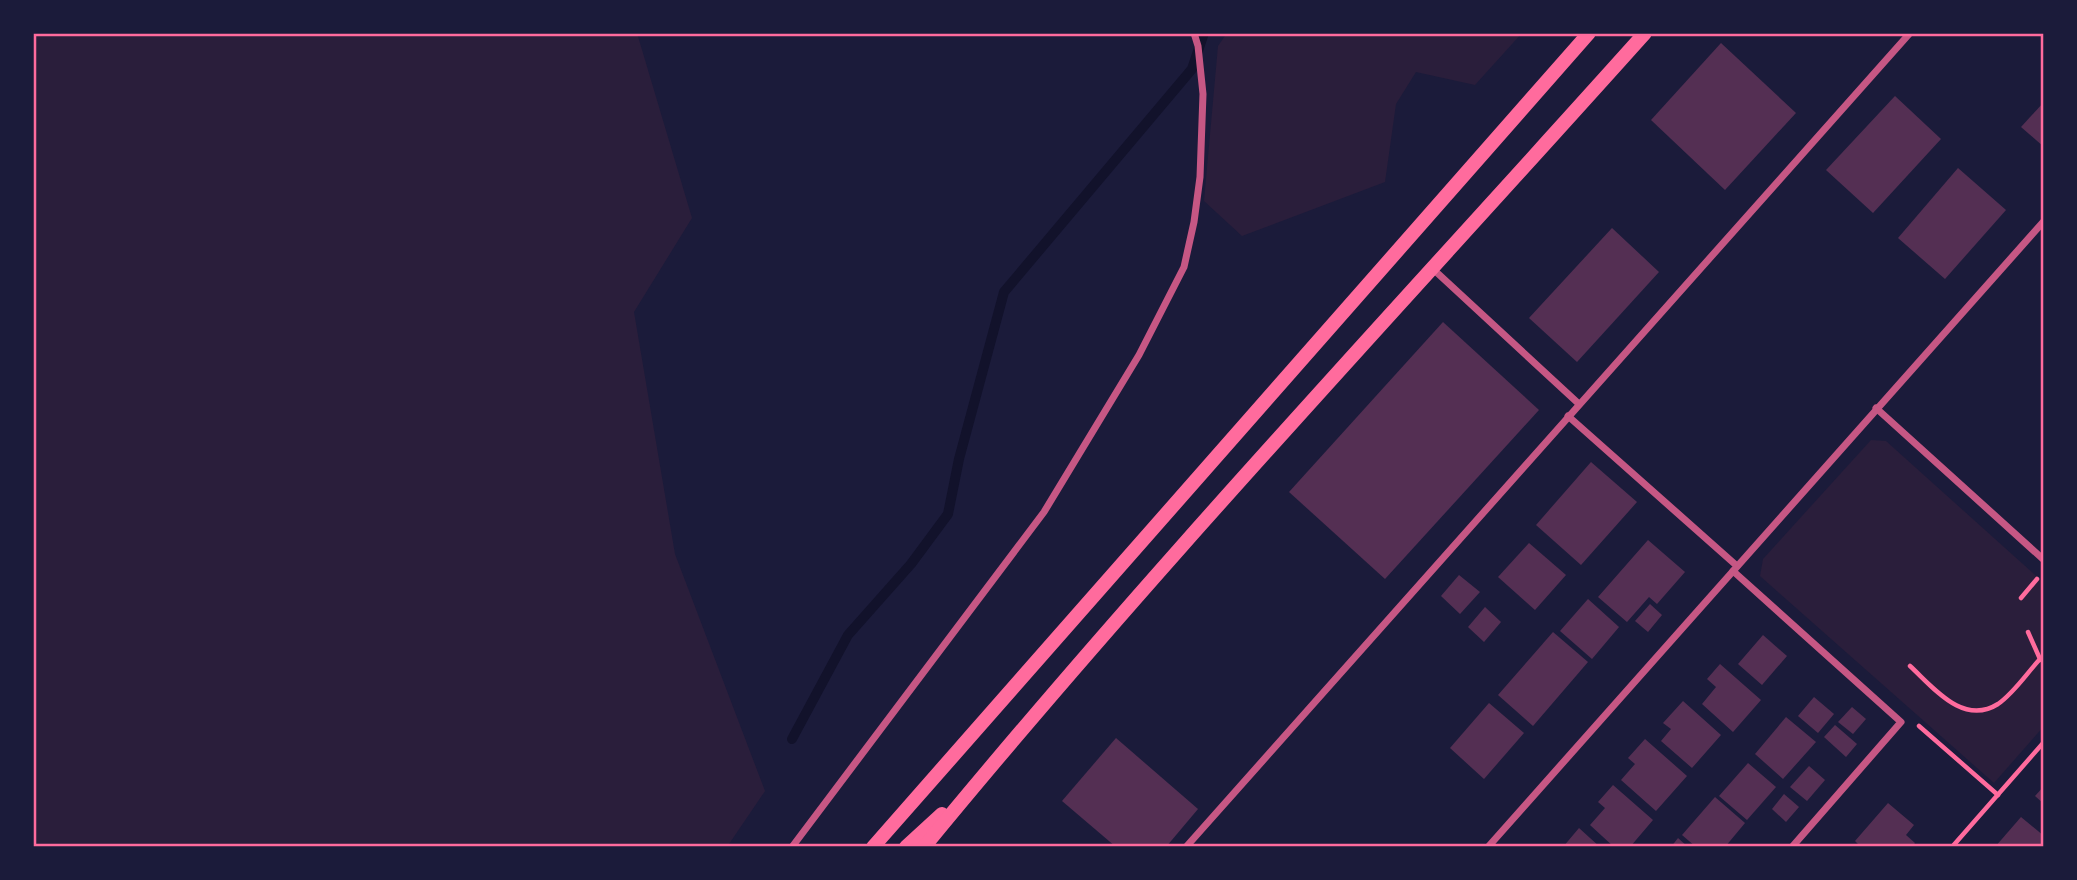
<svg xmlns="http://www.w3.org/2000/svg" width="2077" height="880" font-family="'Titillium Web',sans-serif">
<rect width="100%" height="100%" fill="#1b1b3a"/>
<g fill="#2a1e3b">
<path d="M 33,33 L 637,33 L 692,218 L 634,312 L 675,554 L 765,791 L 727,847 L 33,847 Z"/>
<path d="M 1227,33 L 1522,33 L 1475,85 L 1416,72 L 1396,104 L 1385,182 L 1242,236 L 1204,201 L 1218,46 Z"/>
<path d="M 1871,440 L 1886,441 L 2044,583 L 2044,726 L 1994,783 L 1760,576 L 1763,559 Z"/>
</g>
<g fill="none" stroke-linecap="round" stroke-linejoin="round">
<path stroke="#12122b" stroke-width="10" d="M 792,739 L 848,635 L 911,564 L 948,514 L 959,459 L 1004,292 L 1192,69 L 1204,33"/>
</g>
<g fill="#542f53">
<path d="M 1721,43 L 1796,113 L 1725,190 L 1651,120 Z"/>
<path d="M 1895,96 L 1941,139 L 1873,213 L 1826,170 Z"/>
<path d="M 2044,102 L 2044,147 L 2021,127 Z"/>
<path d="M 1958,168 L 2006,210 L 1945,279 L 1898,238 Z"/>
<path d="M 1612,228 L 1659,272 L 1577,362 L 1529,318 Z"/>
<path d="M 1443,322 L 1539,410 L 1385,579 L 1289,492 Z"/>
<path d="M 1591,462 L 1637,502 L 1581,565 L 1536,525 Z"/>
<path d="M 1648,540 L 1685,572 L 1657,604 L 1649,597 L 1627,622 L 1598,597 Z"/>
<path d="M 1529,543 L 1566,575 L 1535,610 L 1498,577 Z"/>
<path d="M 1459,575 L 1480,592 L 1460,614 L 1441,596 Z"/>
<path d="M 1588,599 L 1619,627 L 1592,659 L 1560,631 Z"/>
<path d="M 1650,604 L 1662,615 L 1648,632 L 1635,621 Z"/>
<path d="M 1485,607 L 1501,622 L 1484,642 L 1468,627 Z"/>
<path d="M 1553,632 L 1588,662 L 1533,726 L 1498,695 Z"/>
<path d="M 1763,635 L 1787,656 L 1762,685 L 1738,664 Z"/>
<path d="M 1720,664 L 1761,700 L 1733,732 L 1702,704 L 1716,687 L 1707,679 Z"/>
<path d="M 1814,697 L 1834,714 L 1818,733 L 1798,716 Z"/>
<path d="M 1683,701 L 1721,735 L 1692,768 L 1661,741 L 1671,729 L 1663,723 Z"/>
<path d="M 1489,703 L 1524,733 L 1484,779 L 1450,748 Z"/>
<path d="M 1852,707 L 1866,719 L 1853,734 L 1838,722 Z"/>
<path d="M 1786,717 L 1816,742 L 1783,779 L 1755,754 Z"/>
<path d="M 1835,725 L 1857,744 L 1846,757 L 1824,737 Z"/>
<path d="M 1116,738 L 1198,809 L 1166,847 L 1116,847 L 1062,801 Z"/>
<path d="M 1645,739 L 1687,776 L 1656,811 L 1621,780 L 1635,764 L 1628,758 Z"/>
<path d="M 1748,763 L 1776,787 L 1747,820 L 1719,796 Z"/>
<path d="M 1809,766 L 1825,780 L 1807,801 L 1790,787 Z"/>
<path d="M 1613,785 L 1653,820 L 1630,847 L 1614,847 L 1590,825 L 1605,808 L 1598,802 Z"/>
<path d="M 2044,786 L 2044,804 L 2035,796 Z"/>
<path d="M 1784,794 L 1799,807 L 1786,822 L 1772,809 Z"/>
<path d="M 1715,797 L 1745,823 L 1725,847 L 1696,847 L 1682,835 Z"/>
<path d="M 1888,803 L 1914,825 L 1906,835 L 1915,843 L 1912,847 L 1861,847 L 1855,841 Z"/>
<path d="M 2021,817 L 2044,836 L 2044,847 L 1995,847 Z"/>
<path d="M 1579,828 L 1590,838 L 1600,847 L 1563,847 Z"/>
<path d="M 1678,838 L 1688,847 L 1671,847 Z"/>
</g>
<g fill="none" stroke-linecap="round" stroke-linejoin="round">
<g stroke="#ff6b9d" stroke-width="4.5">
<path d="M 2021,598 L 2037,579"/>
<path d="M 2028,632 L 2040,659 L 2044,662"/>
<path d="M 1910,666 C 1934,688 1963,726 1998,704 C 2014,693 2027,673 2040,659"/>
<path d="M 1919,726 L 1998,795"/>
<path d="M 1952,847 L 2044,742"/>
</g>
<g stroke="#c65784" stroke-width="7">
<path d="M 1433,269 L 1579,404"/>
<path d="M 1876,408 L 2044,560"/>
<path d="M 1568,416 L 1737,566"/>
<path d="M 1733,571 L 1901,722 L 1792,847"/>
<path d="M 792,847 L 1044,512 L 1139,355 L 1184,267 L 1194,222 L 1200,177 L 1203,94 L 1198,46 L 1194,33"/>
<path d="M 1186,847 L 1910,33"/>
<path d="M 1488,847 L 2044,221"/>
</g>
<g stroke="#ff6b9d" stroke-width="14">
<path d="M 873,847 L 1589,33"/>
<path d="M 906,847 L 942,814"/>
<path d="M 924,847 C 1154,567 1403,303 1645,33"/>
</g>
</g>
<rect width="2077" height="880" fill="none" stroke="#1b1b3a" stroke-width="70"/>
<rect x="35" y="35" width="2007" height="810" fill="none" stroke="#ff6b9d" stroke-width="2.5"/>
</svg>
